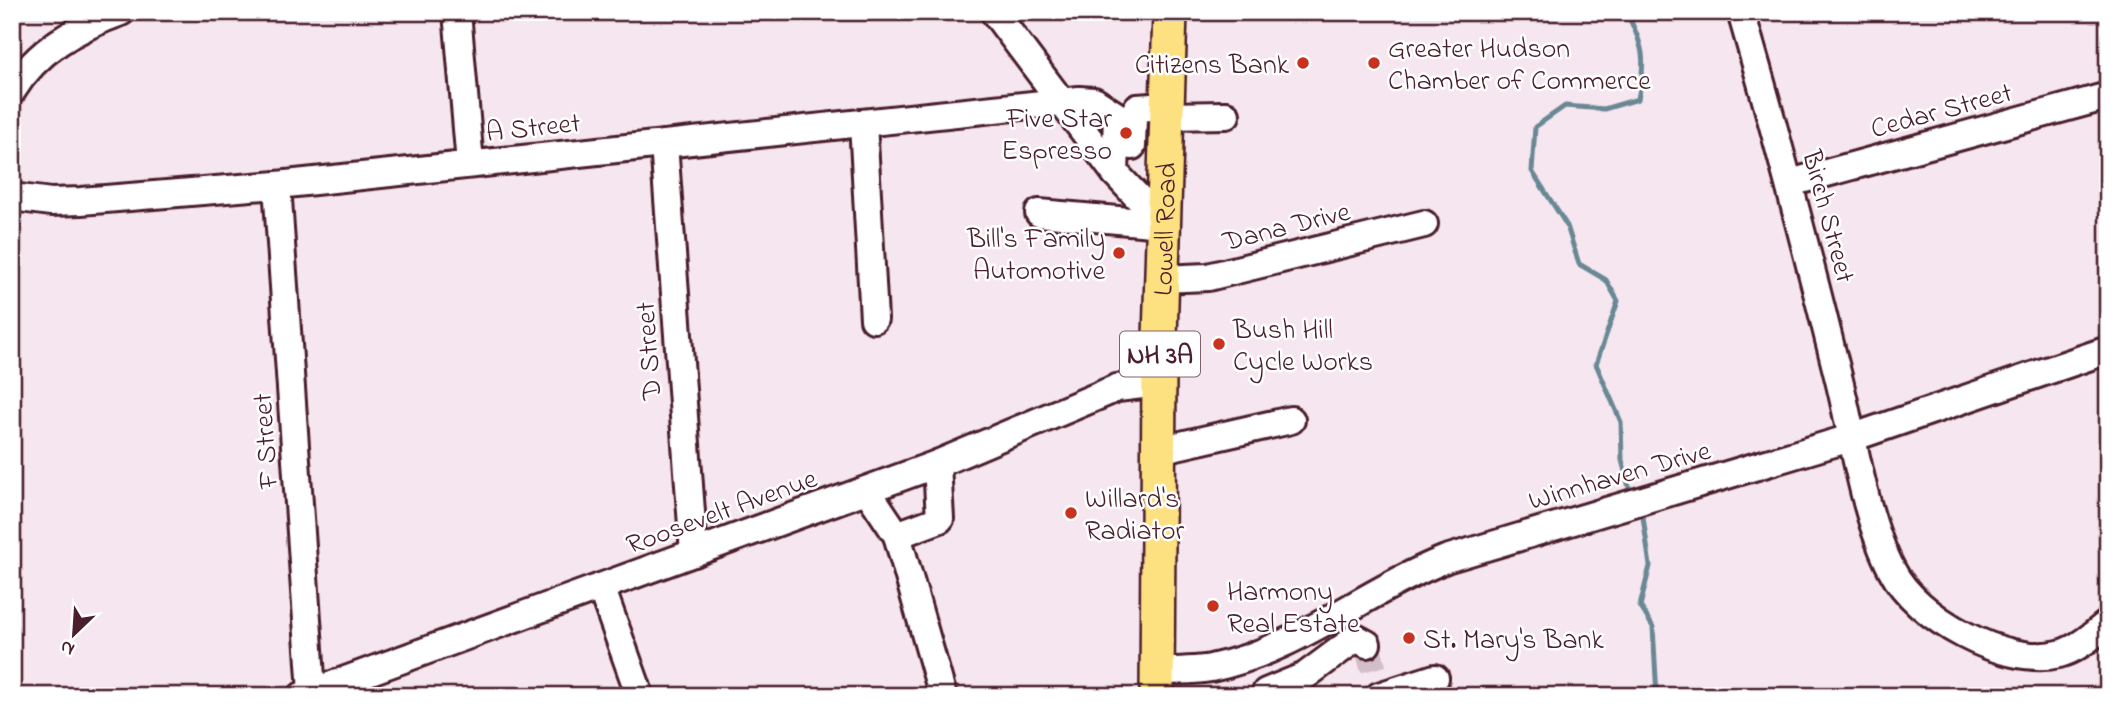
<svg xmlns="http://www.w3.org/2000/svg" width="2120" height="708" font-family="'Indie Flower',sans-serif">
<rect width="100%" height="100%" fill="#f5e6ef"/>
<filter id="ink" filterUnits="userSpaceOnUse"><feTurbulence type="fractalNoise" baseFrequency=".0143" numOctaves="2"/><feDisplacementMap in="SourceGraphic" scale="14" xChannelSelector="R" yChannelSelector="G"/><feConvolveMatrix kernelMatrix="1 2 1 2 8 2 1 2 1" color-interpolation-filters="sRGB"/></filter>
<g filter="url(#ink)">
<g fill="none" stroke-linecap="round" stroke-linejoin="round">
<g stroke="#698894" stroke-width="5">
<path d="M 1626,12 C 1645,47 1646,61 1638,99 L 1604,109 L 1565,106 L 1535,127 L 1532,171 L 1567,226 L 1579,264 L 1606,280 L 1618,301 L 1596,364 L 1621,422 L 1622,460 L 1629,487"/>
<path d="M 1643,517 L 1650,566 L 1640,606 L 1653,627 L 1657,696"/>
</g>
<path stroke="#d3bec8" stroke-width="26" stroke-dasharray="26 13" stroke-linecap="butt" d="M 1367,644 L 1375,675"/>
<defs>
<g id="minor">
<path d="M 457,12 L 470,164"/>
<path d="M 994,12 L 1115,173 L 1163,224"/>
<path d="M 1741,12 C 1776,133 1808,254 1838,376 C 1853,435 1864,517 1892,570 C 1916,618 2005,667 2059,654 C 2078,649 2093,635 2108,623"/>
<path d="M 12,91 C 37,50 76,28 121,12"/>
<path d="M 1166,116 L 1226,115"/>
<path d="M 863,123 L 874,319"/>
<path d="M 664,144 L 694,553"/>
<path d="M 1132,146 L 1133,116 L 1137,108 L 1166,106"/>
<path d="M 1790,183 L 2108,96"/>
<path d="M 277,185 L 312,692"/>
<path d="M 12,197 L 51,202 L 81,201 L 277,185 L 1079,100 L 1094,101 L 1117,116 L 1115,173"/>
<path d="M 1039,213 L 1163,224"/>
<path d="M 1161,279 L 1208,277 L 1424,224"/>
<path d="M 1159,450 L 1291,420"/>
<path d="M 867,490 L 897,535 L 940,519 L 937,464"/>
<path d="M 897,535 L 943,696"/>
<path d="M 601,587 L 640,696"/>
<path d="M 1157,671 C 1174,671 1193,671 1211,668 C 1296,651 1365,591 1446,559 L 1854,437 L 2108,350"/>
<path d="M 1266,692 L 1305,676 L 1356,638 L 1367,644"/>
<path d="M 302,696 L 937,464 L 1117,388 L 1159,383"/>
<path d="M 1379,696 L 1435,678"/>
</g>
<g id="major">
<path id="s1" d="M 1157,696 L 1159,370 L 1170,12"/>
</g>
</defs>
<use href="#minor" stroke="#4a1f2b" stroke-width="32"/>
<use href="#major" stroke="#4a1f2b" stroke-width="38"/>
<use href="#minor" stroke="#fff" stroke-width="26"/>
<use href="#major" stroke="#fde080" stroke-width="33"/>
</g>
</g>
<g fill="#c8321e" stroke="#fff" stroke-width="2.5">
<circle cx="1303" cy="63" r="7"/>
<circle cx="1374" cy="63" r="7"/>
<circle cx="1126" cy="133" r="7"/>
<circle cx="1119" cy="253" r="7"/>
<circle cx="1219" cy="344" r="7"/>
<circle cx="1071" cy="513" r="7"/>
<circle cx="1213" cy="606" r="7"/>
<circle cx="1409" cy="638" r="7"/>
</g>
<g text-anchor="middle" stroke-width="5" stroke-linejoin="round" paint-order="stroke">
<rect fill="#fff" stroke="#80626b" stroke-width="2" x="1120" y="331.5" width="80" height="45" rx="5"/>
<g font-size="26" font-weight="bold" fill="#4a1f2b">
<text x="1160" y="363">NH 3A</text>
</g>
<g font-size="28" fill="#4a1f2b" stroke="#fff" text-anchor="start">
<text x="1388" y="57">Greater Hudson<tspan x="1388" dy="32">Chamber of Commerce</tspan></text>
<text x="1289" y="73" text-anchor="end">Citizens Bank</text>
<text x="1112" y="127" text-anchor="end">Five Star<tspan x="1112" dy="32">Espresso</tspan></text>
<text x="1105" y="247" text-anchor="end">Bill's Family<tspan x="1105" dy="32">Automotive</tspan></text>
<text x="1233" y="338">Bush Hill<tspan x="1233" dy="32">Cycle Works</tspan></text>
<text x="1085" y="507">Willard's<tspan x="1085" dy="32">Radiator</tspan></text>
<text x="1227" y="600">Harmony<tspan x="1227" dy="32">Real Estate</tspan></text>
<text x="1423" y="648">St. Mary's Bank</text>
</g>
<g font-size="28" fill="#4a1f2b" stroke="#fff">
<text transform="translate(1941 109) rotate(-15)" y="10">Cedar Street</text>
<text transform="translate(533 126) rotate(-6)" y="10">A Street</text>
<text transform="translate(1830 216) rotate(75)" y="10">Birch Street</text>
<text transform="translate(1286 225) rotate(-14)" y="10">Dana Drive</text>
<text dy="10" stroke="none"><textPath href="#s1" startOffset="467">Lowell Road</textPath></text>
<text transform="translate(647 351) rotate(-94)" y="10">D Street</text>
<text transform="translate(264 441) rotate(-94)" y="10">F Street</text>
<text transform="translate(1619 474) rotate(-16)" y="10">Winnhaven Drive</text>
<text transform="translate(721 510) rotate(-20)" y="10">Roosevelt Avenue</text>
</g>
</g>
<rect width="2120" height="708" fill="none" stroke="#fff" stroke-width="42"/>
<rect x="21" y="21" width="2078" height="666" fill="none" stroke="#4a1f2b" stroke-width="2.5" filter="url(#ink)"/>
<g transform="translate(74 634) rotate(205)" stroke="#ffffff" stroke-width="5" paint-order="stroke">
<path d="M0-5L12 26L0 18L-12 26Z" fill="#4a1f2b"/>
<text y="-10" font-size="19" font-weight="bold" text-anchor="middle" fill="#4a1f2b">N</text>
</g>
</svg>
